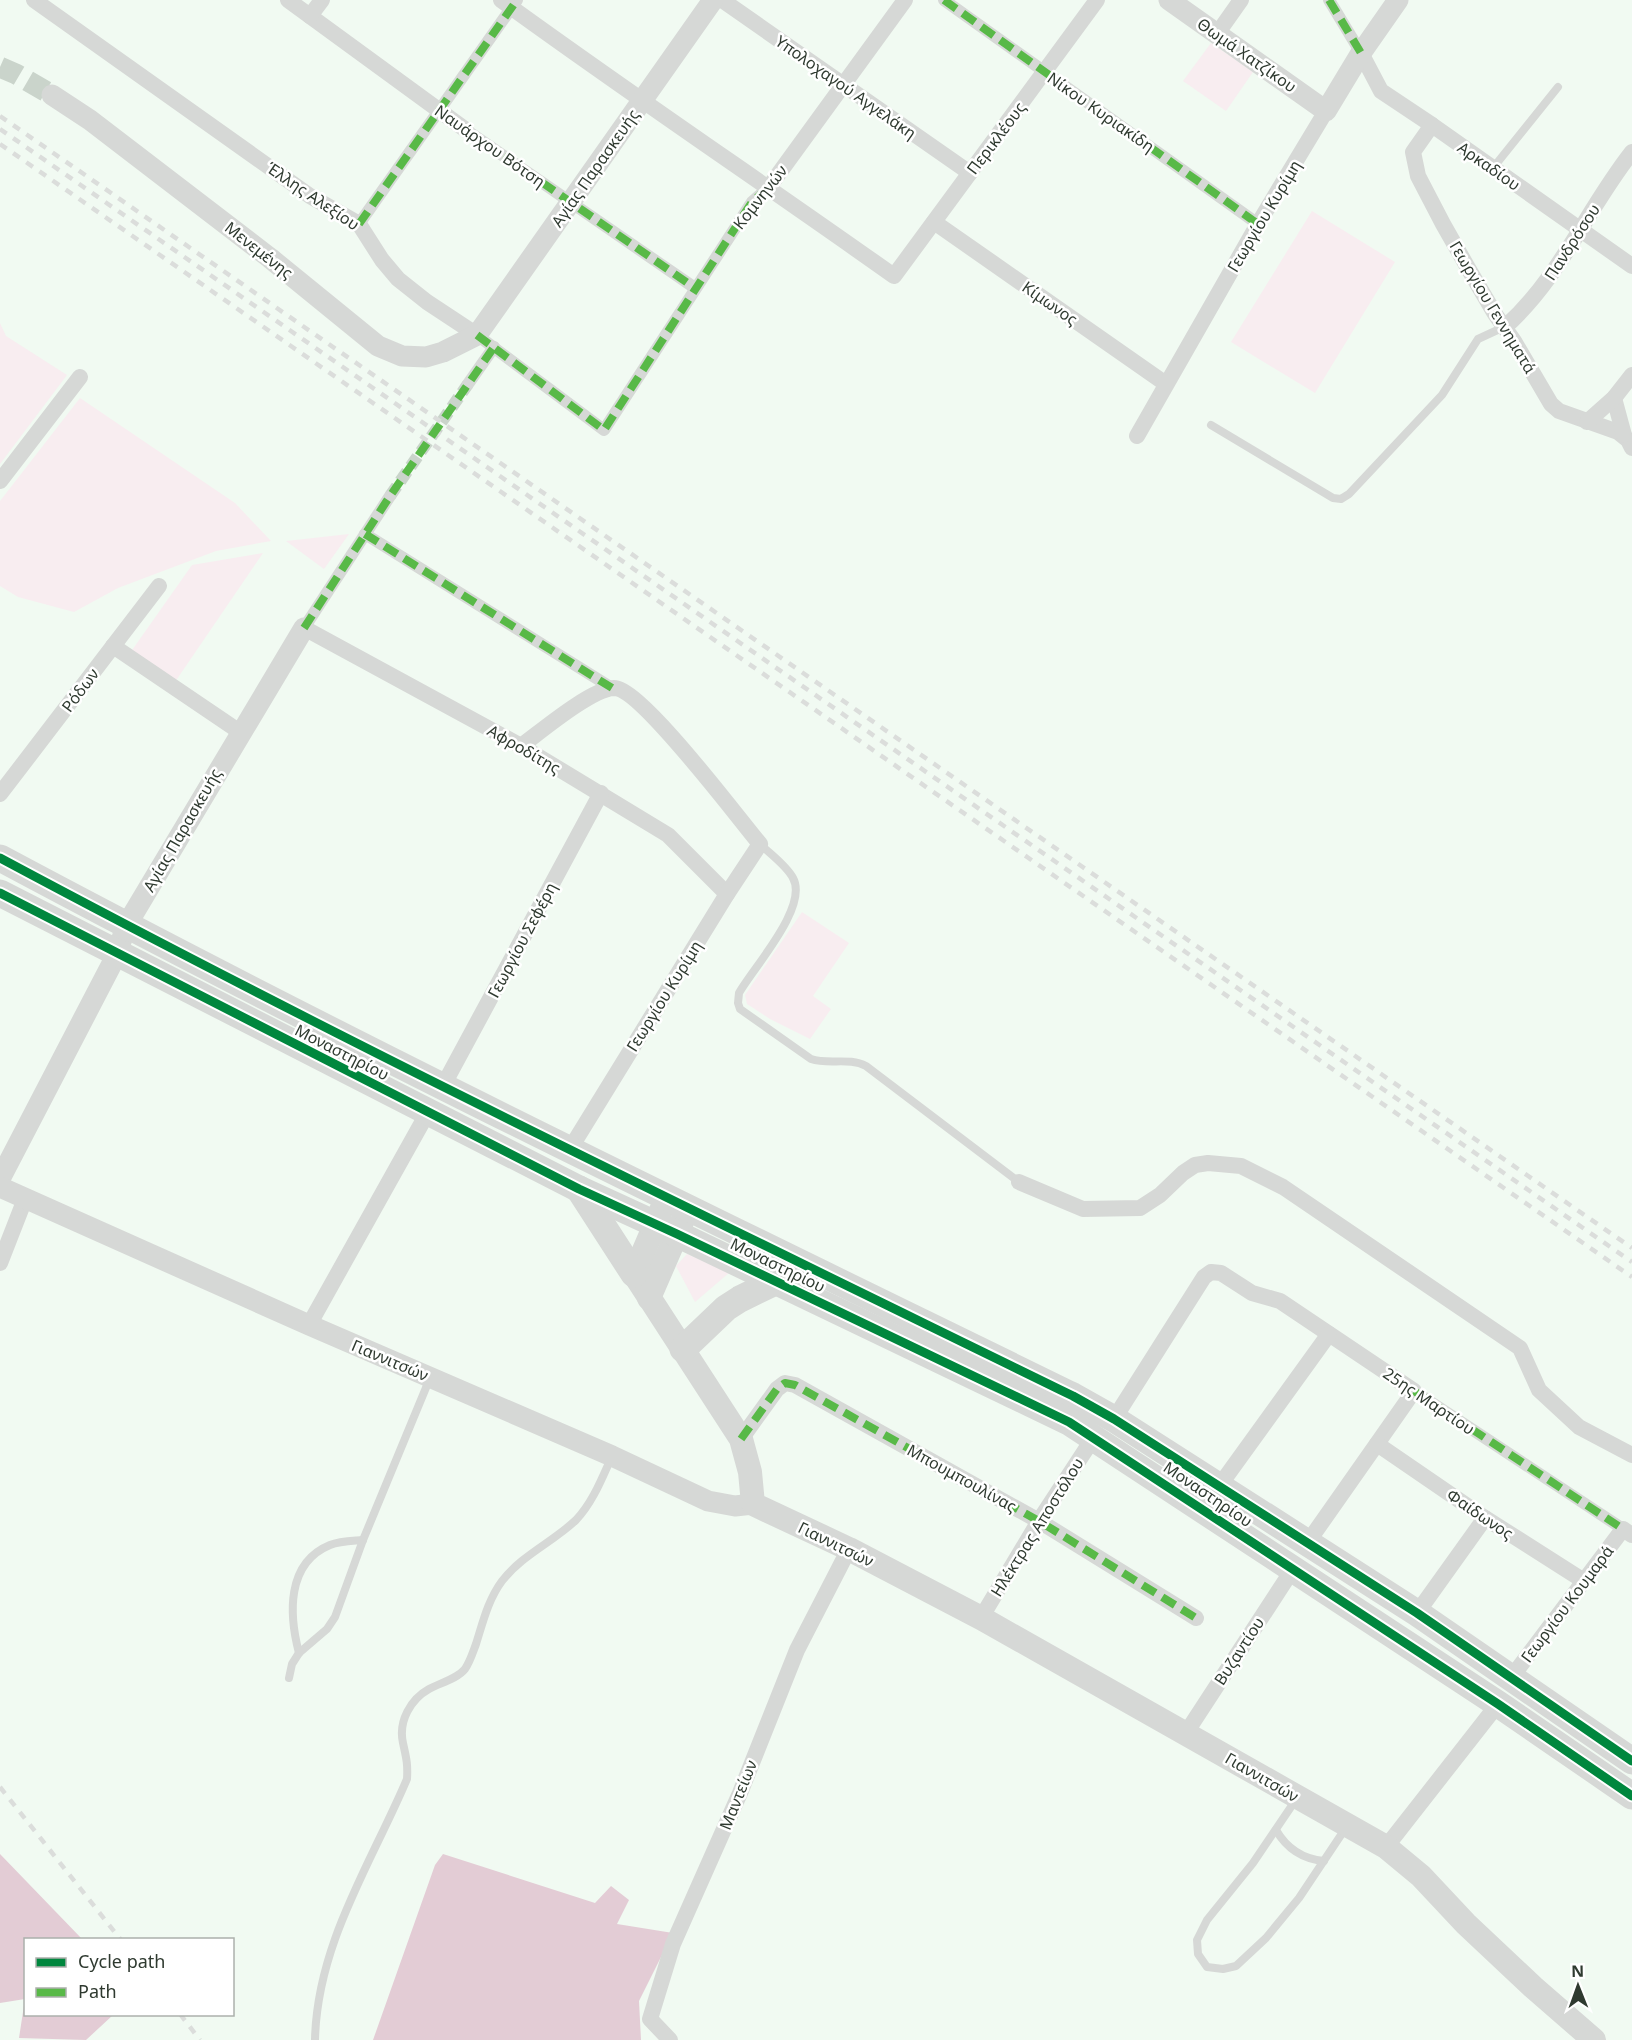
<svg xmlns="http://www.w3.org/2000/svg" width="1632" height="2040" font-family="'Noto Sans',sans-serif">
<rect width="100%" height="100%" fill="#f1faf2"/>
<g fill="#f8edf0">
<path d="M 1211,43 L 1253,72 L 1226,111 L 1183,81 Z"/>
<path d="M 1312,211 L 1395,262 L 1315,393 L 1231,342 Z"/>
<path d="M 0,323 L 6,336 L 67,375 L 0,464 Z"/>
<path d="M 80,398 L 235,503 L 271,541 L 216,551 L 118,588 L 74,612 L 18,597 L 0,586 L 0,501 Z"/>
<path d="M 349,534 L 324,569 L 286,541 Z"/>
<path d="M 263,553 L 175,682 L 130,653 L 192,565 Z"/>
<path d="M 802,912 L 849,943 L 813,996 L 831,1009 L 810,1039 L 770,1019 L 747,1004 L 745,995 Z"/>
<path d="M 687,1254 L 730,1272 L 695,1302 L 676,1266 Z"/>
</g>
<g fill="#e3ccd5">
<path d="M 0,1854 L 82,1939 L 26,1940 L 26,2014 L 113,2015 L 86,2040 L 19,2038 L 25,1999 L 0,2003 Z"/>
<path d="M 443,1854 L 595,1903 L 611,1886 L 629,1900 L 617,1924 L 673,1933 L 639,2001 L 641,2040 L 373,2040 L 435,1865 Z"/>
</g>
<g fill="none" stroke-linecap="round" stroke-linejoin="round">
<path stroke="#cad4cb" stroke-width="12" stroke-dasharray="12 6" stroke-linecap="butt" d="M 390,496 L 468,384"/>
<path stroke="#cad4cb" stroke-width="21" stroke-dasharray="21 10" stroke-linecap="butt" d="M 0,67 L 16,74 L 52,95"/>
<g stroke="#d6d8d6" stroke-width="8">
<path d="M 1493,168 L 1558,87"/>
<path d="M 1211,425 L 1333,498 L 1341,499 L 1349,494 L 1442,395 L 1478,339 L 1504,327"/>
<path d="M 760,844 C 770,854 786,865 793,878 C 809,907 753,968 739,993 L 738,1003 L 740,1009 L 811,1059 C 829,1065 849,1057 866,1066 L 1019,1182"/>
<path d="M 299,1653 C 289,1615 286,1563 330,1545 C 340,1541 352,1541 363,1540"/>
<path d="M 289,1678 L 292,1664 L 299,1653 L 327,1629 L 335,1617 L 363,1540 L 430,1378"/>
<path d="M 1297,1798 L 1253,1863 L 1207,1920 L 1197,1940 L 1198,1954 L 1207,1967 L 1223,1969 L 1236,1966 L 1266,1938 L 1299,1898 L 1347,1826"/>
<path d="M 1276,1830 C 1287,1849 1302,1859 1324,1861"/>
<path d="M 315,2040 C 317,1944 371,1864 407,1779 C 408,1763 406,1757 403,1743 C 398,1721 411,1699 429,1689 C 440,1683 457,1679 465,1669 C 470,1662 473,1652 476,1644 C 483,1622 488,1600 502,1581 C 522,1555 553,1542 576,1520 C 593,1502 602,1478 612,1456"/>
</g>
<g stroke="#d6d8d6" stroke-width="12">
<path d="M 944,0 L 1258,224"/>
<path d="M 1329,0 L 1361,53"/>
<path d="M 466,130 L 695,288"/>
<path d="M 359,224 L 517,0"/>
<path d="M 477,335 L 604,430 L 752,202 L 769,187"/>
<path d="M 468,384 L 494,347"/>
<path d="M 365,534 L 612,688"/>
<path d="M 304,628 L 390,496"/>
<path d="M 1414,1391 L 1623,1529"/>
</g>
<g stroke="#d6d8d6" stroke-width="16">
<path d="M 34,0 L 310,196 L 359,224 L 382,260 L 398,279 L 427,302 L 477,335"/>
<path d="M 288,0 L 466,130"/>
<path d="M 501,0 C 630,94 763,183 894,276 L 1097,0"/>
<path d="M 722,0 L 970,173"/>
<path d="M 310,16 L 322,0"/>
<path d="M 1217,34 L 1241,0"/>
<path d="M 1361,53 L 1381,91 L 1432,125 L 1632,266"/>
<path d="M 1432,125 L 1413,152 L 1418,176 L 1443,224 L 1468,268 L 1495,314 L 1514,341 L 1551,404 L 1559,411 L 1618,432 L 1628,440 L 1632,448"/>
<path d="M 769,187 L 905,0"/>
<path d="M 934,222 L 1166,384"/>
<path d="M 1505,327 C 1560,278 1587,209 1632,152"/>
<path d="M 1614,398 L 1624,435"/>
<path d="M 1587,422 L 1614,398 L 1632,375"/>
<path d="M 1137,436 L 1258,224 L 1326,111"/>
<path d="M 0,481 L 80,377"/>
<path d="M 304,628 L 521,746 L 668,835 L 727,894"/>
<path d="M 113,646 L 240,732"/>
<path d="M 521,746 C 540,732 591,689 614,688 C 641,688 738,818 760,844 L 727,894 L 570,1149"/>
<path d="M 0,794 L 159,586"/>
<path d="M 443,1086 L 601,793"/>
<path d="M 1019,1182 L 1083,1209 L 1140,1208 L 1160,1195 L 1183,1173 L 1195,1165 L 1208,1163 L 1241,1166 L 1283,1187 L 1520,1348 L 1539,1390 L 1579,1427 L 1632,1455"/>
<path d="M 0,1263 L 25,1199"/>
<path d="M 309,1325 L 428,1112"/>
<path d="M 1114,1419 L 1204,1277 L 1211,1272 L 1221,1273 L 1252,1293 L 1280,1301 L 1414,1391 L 1308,1542"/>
<path d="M 741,1439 L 777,1389 L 785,1383 L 795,1385 L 1039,1521 L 1196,1618"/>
<path d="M 1377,1444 L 1485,1518 L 1584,1581"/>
<path d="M 1220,1485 L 1329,1334"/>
<path d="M 1417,1613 L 1485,1518"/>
<path d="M 981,1618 L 1039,1521 L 1094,1437"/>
<path d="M 1511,1678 L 1623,1529 L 1632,1535"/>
<path d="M 1186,1733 L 1293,1569"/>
<path d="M 1386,1847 L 1498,1704"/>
<path d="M 670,2040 L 650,2019 L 673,1944 L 740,1793 L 797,1650 L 849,1549"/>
</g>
<g stroke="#d6d8d6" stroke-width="21">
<path d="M 1169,0 L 1326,111 L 1361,53 L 1398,0"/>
<path d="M 52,95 L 90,120 L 270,258 L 378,346 L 402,356 L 426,357 L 443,352 L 477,335 L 713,0"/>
<path d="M 0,1179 L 117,954 L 126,926 L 304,628"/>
<path d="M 0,1187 L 309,1325 L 612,1456 L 708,1501 L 735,1506 L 753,1504"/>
</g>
<g stroke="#d6d8d6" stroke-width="24">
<path d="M 663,1206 L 634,1274 L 741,1439 L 750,1472 L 753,1504 L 849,1549 L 981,1618 L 1386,1847 L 1421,1876 L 1466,1924 L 1533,1987 L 1594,2040"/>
<path d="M 649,1298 L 688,1208"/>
</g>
<g stroke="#d6d8d6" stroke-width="27">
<path d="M 0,858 C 353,1047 713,1220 1073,1396 L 1114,1419 L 1417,1613 L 1632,1761"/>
<path d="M 0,893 L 579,1189 L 677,1234 L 1069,1422 L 1498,1704 L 1632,1796"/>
<path d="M 579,1189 L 634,1274"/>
<path d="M 683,1349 L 726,1308 L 740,1299 L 777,1281"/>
</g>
<g stroke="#dbdddb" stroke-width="4.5" stroke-dasharray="8 8" stroke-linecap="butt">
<path d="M 0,116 L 1632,1248"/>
<path d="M 0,129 L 1632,1262"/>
<path d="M 0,144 L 1632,1277"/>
<path d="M 0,1787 L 121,1940"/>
<path d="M 180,2014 L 200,2040"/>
</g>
<g stroke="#58b947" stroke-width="8" stroke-dasharray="15 8" stroke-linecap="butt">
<path d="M 944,0 L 1258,224"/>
<path d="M 1329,0 L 1361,53"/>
<path d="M 466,130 L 695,288"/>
<path d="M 359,224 L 517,0"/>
<path d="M 477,335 L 604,430 L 752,202 L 769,187"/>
<path d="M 365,534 L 612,688"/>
<path d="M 304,628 L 390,496 L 494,347"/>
<path d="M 1414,1391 L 1623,1529"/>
<path d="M 741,1439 L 777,1389 L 785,1383 L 795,1385 L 1039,1521 L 1196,1618"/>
</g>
<defs>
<g id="cycleway">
<path d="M 0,858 C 353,1047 713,1220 1073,1396 L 1114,1419 L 1417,1613 L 1632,1761"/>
<path d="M 0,893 L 579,1189 L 677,1234 L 1069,1422 L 1498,1704 L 1632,1796"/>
</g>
</defs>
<use href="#cycleway" stroke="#fff" stroke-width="13"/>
<use href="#cycleway" stroke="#00873e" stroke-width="9"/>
</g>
<g text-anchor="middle" stroke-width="5" stroke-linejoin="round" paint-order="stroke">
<g font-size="16" fill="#2f3a30" stroke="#fff">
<text transform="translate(1247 55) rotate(35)" y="6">Θωμά Χατζίκου</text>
<text transform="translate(846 87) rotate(35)" y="6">Υπολοχαγού Αγγελάκη</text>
<text transform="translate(1101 112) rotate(35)" y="6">Νίκου Κυριακίδη</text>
<text transform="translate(996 138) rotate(-53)" y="6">Περικλέους</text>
<text transform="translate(490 146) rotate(35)" y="6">Ναυάρχου Βότση</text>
<text transform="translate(1489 166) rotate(35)" y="6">Αρκαδίου</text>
<text transform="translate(595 168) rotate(-55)" y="6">Αγίας Παρασκευής</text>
<text transform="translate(313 196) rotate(34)" y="6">Έλλης Αλεξίου</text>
<text transform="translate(760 197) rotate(-52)" y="6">Κομνηνών</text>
<text transform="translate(1264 216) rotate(-59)" y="6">Γεωργίου Κυρίμη</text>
<text transform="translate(1572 242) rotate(-57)" y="6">Πανδρόσου</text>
<text transform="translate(259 250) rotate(38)" y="6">Μενεμένης</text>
<text transform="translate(1050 303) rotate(35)" y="6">Κίμωνος</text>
<text transform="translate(1493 307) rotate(59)" y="6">Γεωργίου Γεννηματά</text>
<text transform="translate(80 690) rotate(-53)" y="6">Ρόδων</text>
<text transform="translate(524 749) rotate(30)" y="6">Αφροδίτης</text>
<text transform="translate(182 830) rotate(-60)" y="6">Αγίας Παρασκευής</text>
<text transform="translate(522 940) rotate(-62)" y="6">Γεωργίου Σεφέρη</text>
<text transform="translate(664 996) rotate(-58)" y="6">Γεωργίου Κυρίμη</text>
<text transform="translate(342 1052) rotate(27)" y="6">Μοναστηρίου</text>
<text transform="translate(778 1265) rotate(26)" y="6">Μοναστηρίου</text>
<text transform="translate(390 1360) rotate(23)" y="6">Γιαννιτσών</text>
<text transform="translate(1429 1401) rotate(34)" y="6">25ης Μαρτίου</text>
<text transform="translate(962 1478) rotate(29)" y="6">Μπουμπουλίνας</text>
<text transform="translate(1208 1494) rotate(34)" y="6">Μοναστηρίου</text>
<text transform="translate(1480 1514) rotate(34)" y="6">Φαίδωνος</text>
<text transform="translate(1037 1527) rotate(-58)" y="6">Ηλέκτρας Αποστόλου</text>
<text transform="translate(836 1544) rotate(26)" y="6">Γιαννιτσών</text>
<text transform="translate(1567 1604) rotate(-53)" y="6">Γεωργίου Κουμαρά</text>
<text transform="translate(1239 1651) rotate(-57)" y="6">Βυζαντίου</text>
<text transform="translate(1262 1777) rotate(30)" y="6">Γιαννιτσών</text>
<text transform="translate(738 1795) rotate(-68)" y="6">Μαντείων</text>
</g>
</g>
<rect x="24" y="1938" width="210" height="78" fill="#ffffff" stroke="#acb0ac" stroke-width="1.5"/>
<rect x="36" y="1958" width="30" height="9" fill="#00873e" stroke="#acb0ac" stroke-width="1.5"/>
<text x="78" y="1968" font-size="18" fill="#2f3a30">Cycle path</text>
<rect x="36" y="1988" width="30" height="9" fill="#58b947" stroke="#acb0ac" stroke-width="1.5"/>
<text x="78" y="1998" font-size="18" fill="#2f3a30">Path</text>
<g transform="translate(1578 1986) rotate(359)" stroke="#ffffff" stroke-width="4.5" paint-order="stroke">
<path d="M0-4.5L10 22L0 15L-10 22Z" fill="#2f3a30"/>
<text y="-9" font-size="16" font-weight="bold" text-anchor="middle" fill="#2f3a30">N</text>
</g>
</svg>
